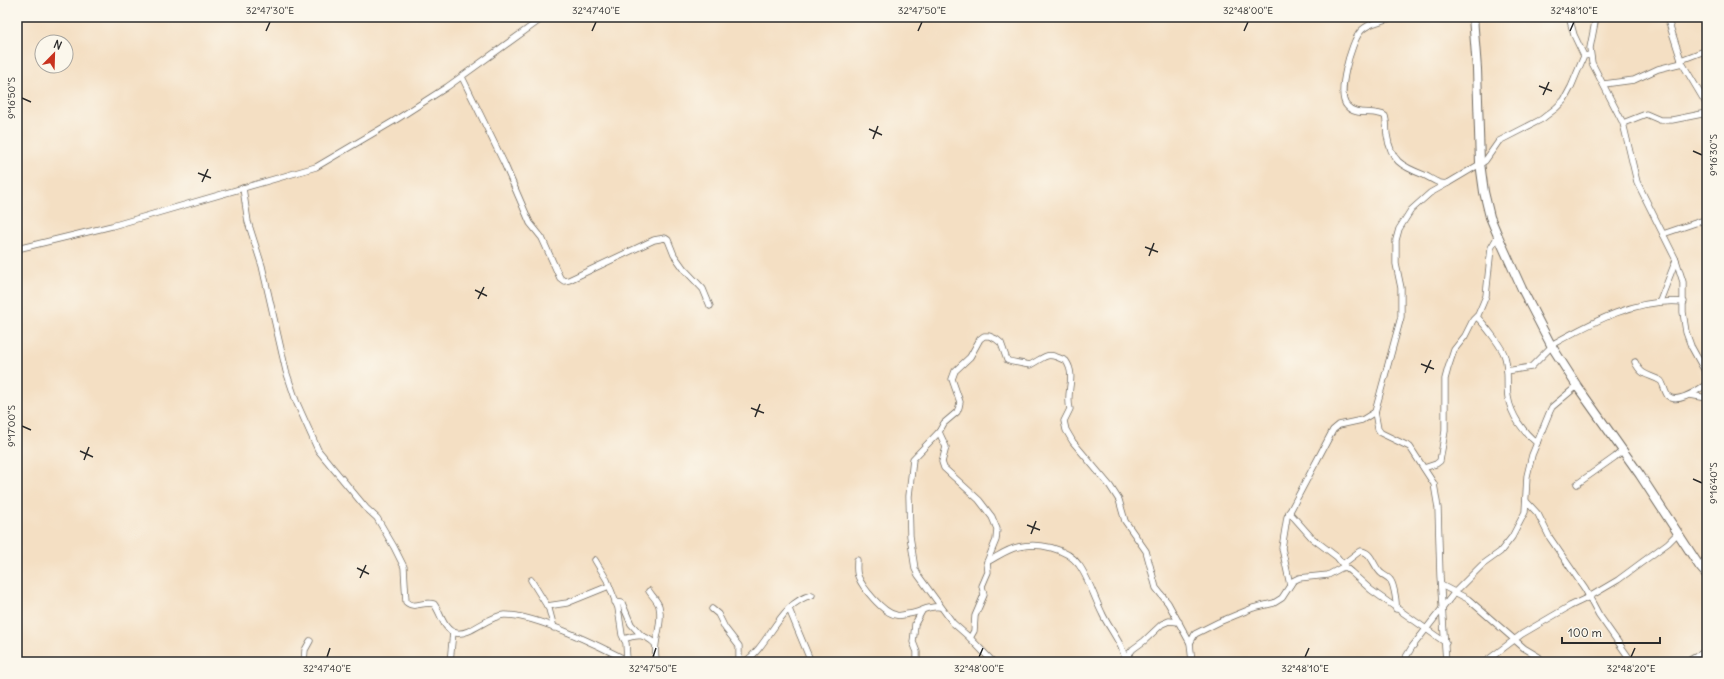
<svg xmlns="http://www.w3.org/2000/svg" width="1724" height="679" font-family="Delius,sans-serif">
<rect width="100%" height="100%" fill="#fbf7ec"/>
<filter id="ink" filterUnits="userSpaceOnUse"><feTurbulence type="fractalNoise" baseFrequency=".025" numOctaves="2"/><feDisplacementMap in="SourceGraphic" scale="8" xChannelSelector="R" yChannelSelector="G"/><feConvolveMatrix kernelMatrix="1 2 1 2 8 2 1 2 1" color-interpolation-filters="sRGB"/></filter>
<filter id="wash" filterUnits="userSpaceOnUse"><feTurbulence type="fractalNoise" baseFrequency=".012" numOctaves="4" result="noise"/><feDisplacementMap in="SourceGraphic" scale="16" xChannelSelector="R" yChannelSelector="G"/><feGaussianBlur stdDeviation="0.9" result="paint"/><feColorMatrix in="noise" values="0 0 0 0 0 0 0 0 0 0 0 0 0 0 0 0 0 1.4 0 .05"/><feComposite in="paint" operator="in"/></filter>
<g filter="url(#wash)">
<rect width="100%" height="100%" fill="#f4dfc3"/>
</g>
<g filter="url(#ink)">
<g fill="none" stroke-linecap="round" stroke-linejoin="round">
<defs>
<g id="street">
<path d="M 1394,17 C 1383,21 1367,23 1360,32 C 1351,43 1336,95 1347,106 C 1356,117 1374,109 1385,116 C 1387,122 1386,128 1387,135 C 1391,161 1401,166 1424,175 C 1433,179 1438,185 1448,183 L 1485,161 L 1499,141 L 1542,119 L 1556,108 L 1564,100 L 1571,87 L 1584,56 L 1590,55"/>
<path d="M 1569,17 L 1574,35 L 1584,56"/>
<path d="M 1596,17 L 1590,48 L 1592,63 L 1623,123 L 1637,182 L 1676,260 L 1683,282 L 1683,312 L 1686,332 L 1691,346 L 1707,375"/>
<path d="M 1667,17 L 1682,63 L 1707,105"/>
<path d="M 1681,60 L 1707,50"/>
<path d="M 462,77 L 504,163 L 530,223 L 542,238 L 560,278 L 564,281 L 569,280 L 654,240 L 665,238 L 668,240 L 674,255 L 684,269 L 703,289 L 710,306"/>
<path d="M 1604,84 L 1634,80 L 1658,69 L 1682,63"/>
<path d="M 1623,123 L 1646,114 L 1660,120 L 1672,120 L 1707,113"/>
<path d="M 243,188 L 248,222 L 262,266 L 286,371 L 296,401 L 318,450 L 366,508 L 377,518 L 394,547 L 404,567 L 406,602 C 415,610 424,600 434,604 C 441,613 443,630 456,633 C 470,636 488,616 504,615 C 535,614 602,647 630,662"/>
<path d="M 1663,234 L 1707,219"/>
<path d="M 17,249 L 112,226 L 316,167 L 394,121 L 447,87 L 544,17"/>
<path d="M 1660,301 L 1676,260"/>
<path d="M 1477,317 C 1484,324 1503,348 1505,357 C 1509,370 1506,384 1508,397 C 1511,415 1523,432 1537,443"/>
<path d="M 1551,345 C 1591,323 1637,297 1684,302"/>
<path d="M 1635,362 C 1642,377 1649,374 1661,381 C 1664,385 1665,393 1668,396 C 1678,405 1699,389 1707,384"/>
<path d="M 1701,363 L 1707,353"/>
<path d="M 1507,371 L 1531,367 L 1552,346"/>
<path d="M 1690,395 L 1707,398"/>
<path d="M 939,432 L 946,447 L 942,462 L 944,468 L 979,500 L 992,517 L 997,529 L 996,540 L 987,562 L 988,572 L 982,586 L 984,595 L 975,616 L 974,631 L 970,638"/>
<path d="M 1424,468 L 1436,464 L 1440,461 L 1445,431 L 1445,379 L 1448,368 L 1454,350 L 1465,336 L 1473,320 L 1478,315 L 1486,296 L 1491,248 L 1498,236"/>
<path d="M 1577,484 L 1615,457 L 1622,451"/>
<path d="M 1526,501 L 1538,514 L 1550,538 L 1585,589 L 1599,615 L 1632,662"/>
<path d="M 1289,512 L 1312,538 L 1337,557 L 1344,566"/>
<path d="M 595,560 L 607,580 L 618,608 L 622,635 L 626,643 L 627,660"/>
<path d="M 857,560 C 857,565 856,571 858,576 C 862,587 883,613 896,615 C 899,616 904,615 908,614 C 920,613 928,605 940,607"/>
<path d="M 987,562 C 997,557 1007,549 1018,547 C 1038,542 1067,548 1079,565 C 1088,577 1095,599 1102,613 C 1109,629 1122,642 1125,659"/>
<path d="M 1343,564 L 1360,551 C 1372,551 1373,566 1381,573 C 1384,576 1389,577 1391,581 C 1394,586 1397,603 1396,609"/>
<path d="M 1700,567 L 1707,556"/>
<path d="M 531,580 L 549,609 L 554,628"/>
<path d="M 1290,585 L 1282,548 L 1287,517 L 1333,430 L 1339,425 L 1362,420 L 1375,412"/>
<path d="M 1441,585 L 1468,599 L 1524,648 L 1539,657 L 1542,662"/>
<path d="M 649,591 C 652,596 657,600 659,606 C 664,626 651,643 657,662"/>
<path d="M 615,602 L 622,603 L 631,624 L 641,635"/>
<path d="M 547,606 L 567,603 L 609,586"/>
<path d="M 712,609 L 718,614 L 725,628 L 739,646 L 739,662"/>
<path d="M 789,609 L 811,662"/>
<path d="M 624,639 C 638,634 645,634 655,644"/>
<path d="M 1124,660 L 1133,649 L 1144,641 L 1162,624 L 1169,621 L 1179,622"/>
<path d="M 304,662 L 305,650 L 310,641"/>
<path d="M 450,662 L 453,632"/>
<path d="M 745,662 C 770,644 780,602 812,595"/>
<path d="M 917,662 L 917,652 L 913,642 L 914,634 L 915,624 L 922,611"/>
<path d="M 993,662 L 970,638 L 953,623 L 918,575 L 915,569 L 910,536 L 909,496 L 913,459 L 939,432 L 944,423 L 957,412 L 959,407 L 960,402 L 952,379 L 955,371 L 970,357 L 980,339 L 984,336 L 989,336 L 996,339 L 1001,343 L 1007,360 C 1009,362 1026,364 1030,365 C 1047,356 1046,351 1066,361 C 1077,377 1065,392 1070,409 L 1064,421 L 1066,430 L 1073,442 L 1110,486 L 1119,500 L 1125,521 L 1146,551 L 1156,588 L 1168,603 L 1190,643"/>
<path d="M 1192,662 L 1190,643 L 1195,634 L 1219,622 L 1253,608 L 1274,603 L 1282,598 L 1293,581 L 1299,578 L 1328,575 L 1341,568 L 1345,567 L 1351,572 L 1371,590 L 1446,643"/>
<path d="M 1403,662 L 1412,647 L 1455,592 L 1482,565 L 1500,552 L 1512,537 L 1525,512 L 1527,476 L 1532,455 L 1550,411 L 1552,407 L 1577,386"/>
<path d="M 1446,662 L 1440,576 L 1438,508 L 1434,484 L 1410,447 L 1381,433 L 1378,429 L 1375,412 L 1401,317 L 1401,288 L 1396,264 L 1396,240 L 1399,229 L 1411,210 L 1430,193 L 1448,183"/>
<path d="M 1485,662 L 1522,634 L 1570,606 L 1589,597 L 1618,580 L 1668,543 L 1678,533"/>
</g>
<g id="secondary">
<path d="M 1473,17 L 1477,69 L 1480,163 L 1484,192 L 1490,217 L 1498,236 L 1522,289 L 1551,345 L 1577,386 L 1640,475 L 1700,567 L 1707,575"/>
<path d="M 1689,662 L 1707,652"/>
</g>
</defs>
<use href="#street" stroke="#716a60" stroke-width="7"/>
<use href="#secondary" stroke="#716a60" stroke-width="10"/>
<use href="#street" stroke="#fff" stroke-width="5.5"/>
<use href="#secondary" stroke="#fff" stroke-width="8"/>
</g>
</g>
<path fill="none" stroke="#2b2b2b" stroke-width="1.5" d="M 266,31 L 270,22M 592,31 L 596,22M 918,31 L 922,22M 1244,31 L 1248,22M 1570,31 L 1574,22M 1539,86 L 1552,91M 1543,95 L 1549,82M 22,98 L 31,102M 869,129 L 882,135M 873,139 L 878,126M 1693,151 L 1702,155M 198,173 L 211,178M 202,182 L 208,169M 1145,247 L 1158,252M 1149,256 L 1154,243M 475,290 L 487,296M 478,299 L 484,287M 1421,364 L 1434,369M 1425,373 L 1431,360M 751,408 L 764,413M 755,417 L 760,404M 22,426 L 31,430M 80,451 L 93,457M 84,460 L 89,447M 1693,479 L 1702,483M 1027,525 L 1040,530M 1031,534 L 1036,521M 357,568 L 369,574M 360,578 L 366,565M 327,657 L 330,648M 653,657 L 656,648M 979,657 L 983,648M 1305,657 L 1309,648M 1631,657 L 1635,648"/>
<rect width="1724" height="679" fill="none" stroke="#fbf7ec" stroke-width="44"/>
<g transform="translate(54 54) rotate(23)"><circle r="19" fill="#fbf7ec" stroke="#a8a59f"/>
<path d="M0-3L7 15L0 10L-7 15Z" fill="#c8321e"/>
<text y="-6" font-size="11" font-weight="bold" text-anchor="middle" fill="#2b2b2b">N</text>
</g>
<path d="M1562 637v6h98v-6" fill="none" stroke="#2b2b2b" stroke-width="2"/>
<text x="1568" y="637" font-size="12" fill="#2b2b2b" stroke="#fbf7ec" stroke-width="3" paint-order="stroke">100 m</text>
<rect x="22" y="22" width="1680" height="635" fill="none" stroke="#2b2b2b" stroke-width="1.5"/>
<g font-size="10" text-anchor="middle" fill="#2b2b2b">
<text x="270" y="14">32°47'30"E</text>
<text x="596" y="14">32°47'40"E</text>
<text x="922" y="14">32°47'50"E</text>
<text x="1248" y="14">32°48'00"E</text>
<text x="1574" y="14">32°48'10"E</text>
<text transform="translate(11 98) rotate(-90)" y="4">9°16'50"S</text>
<text transform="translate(1713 155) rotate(-90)" y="4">9°16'30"S</text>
<text transform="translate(11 426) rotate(-90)" y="4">9°17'00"S</text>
<text transform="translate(1713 483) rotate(-90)" y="4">9°16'40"S</text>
<text x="327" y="672">32°47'40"E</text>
<text x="653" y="672">32°47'50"E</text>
<text x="979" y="672">32°48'00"E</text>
<text x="1305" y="672">32°48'10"E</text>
<text x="1631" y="672">32°48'20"E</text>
</g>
</svg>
